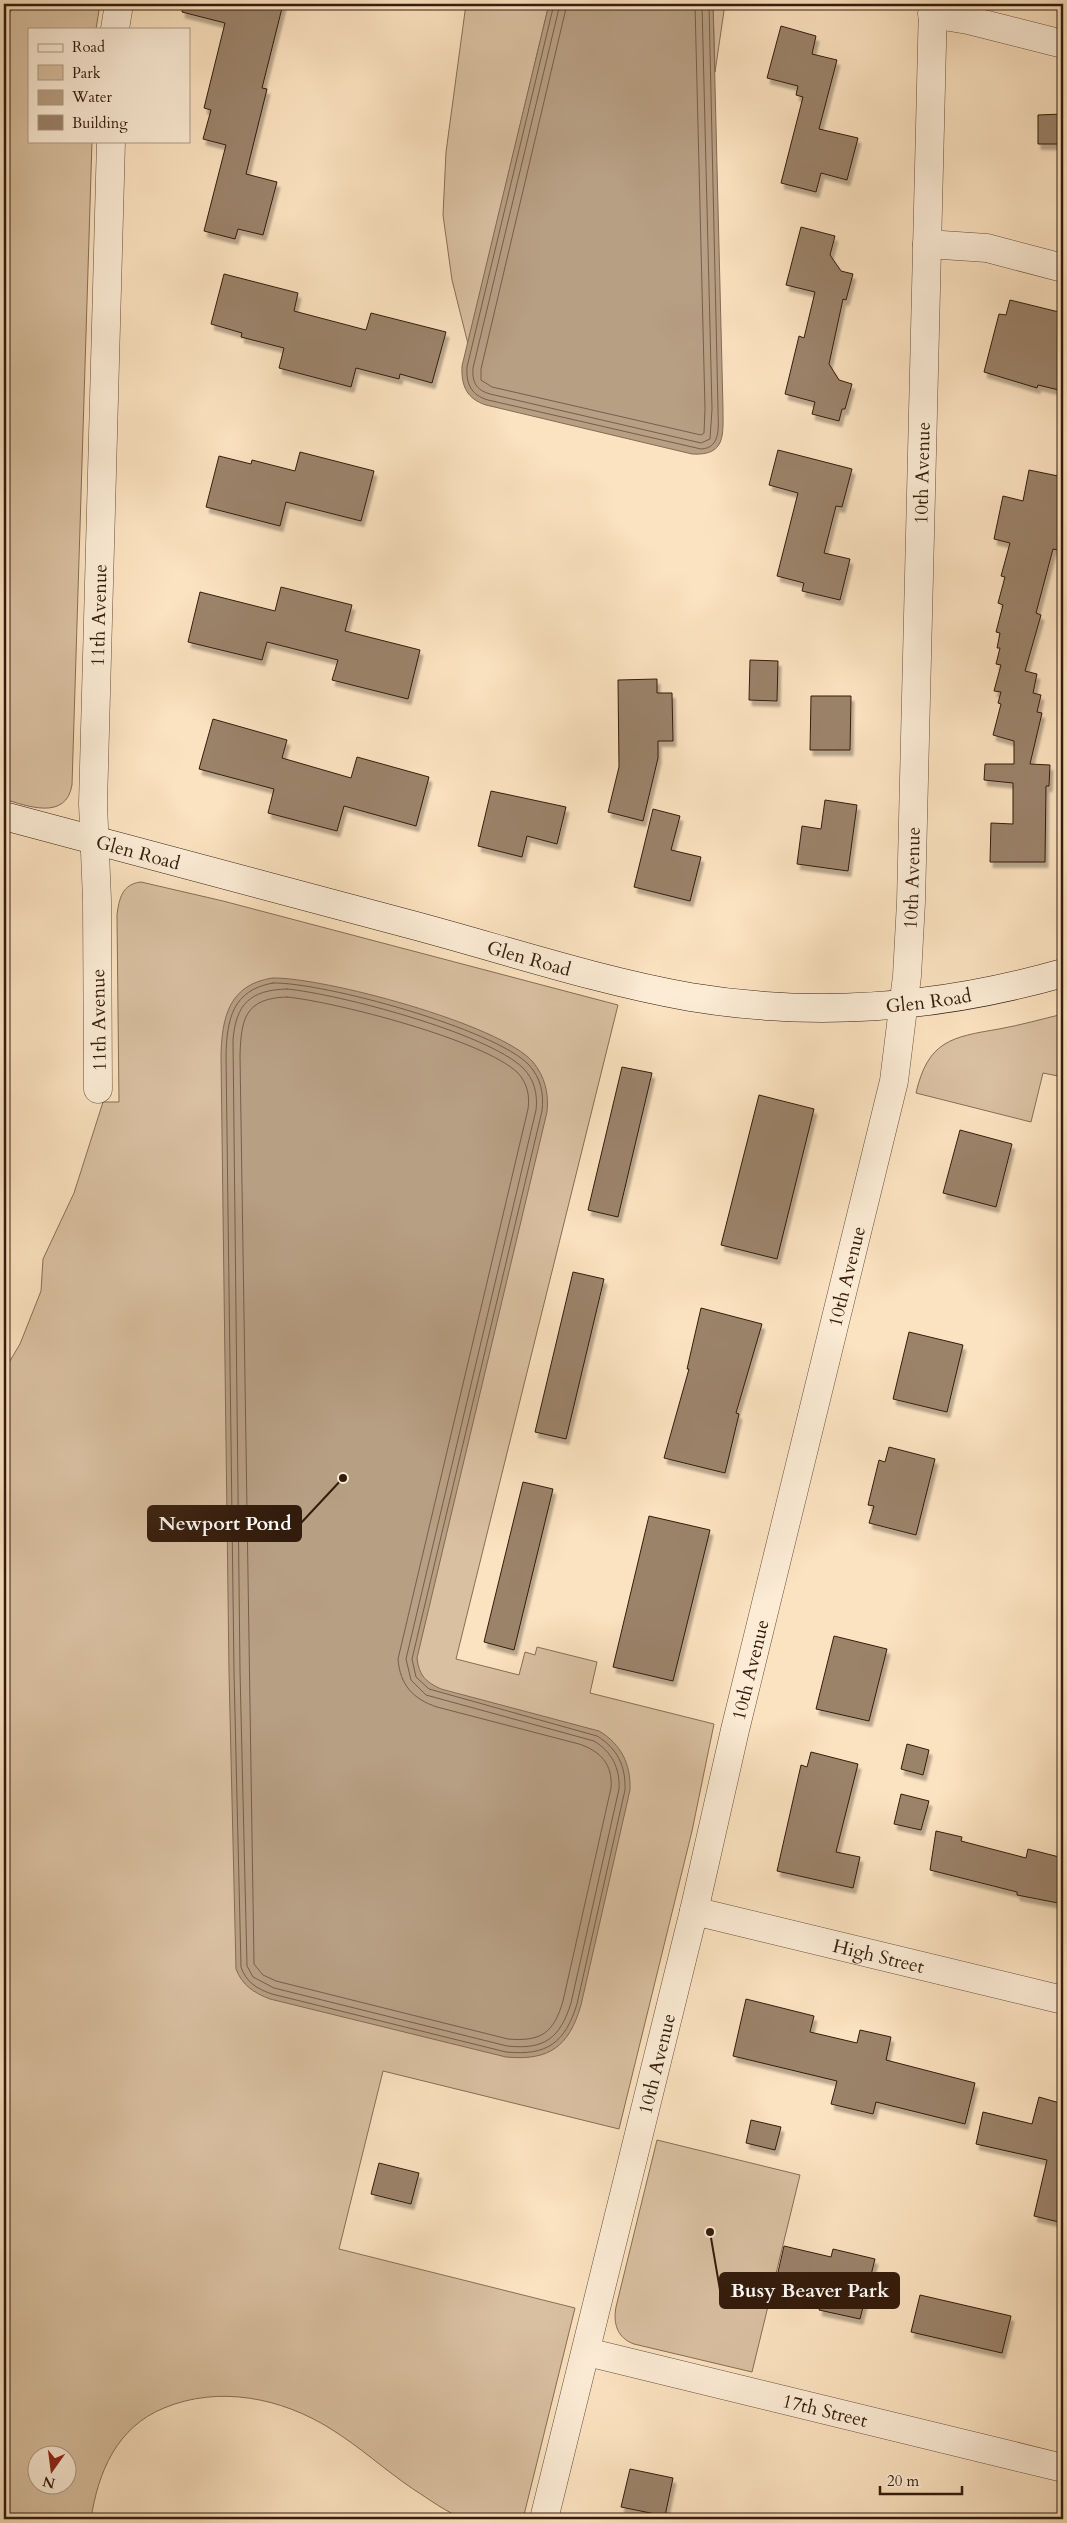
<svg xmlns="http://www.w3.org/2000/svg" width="1067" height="2523" font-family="Cardo,serif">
<defs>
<filter id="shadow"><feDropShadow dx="3" dy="5.5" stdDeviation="1" flood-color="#0004"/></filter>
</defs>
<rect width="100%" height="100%" fill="#fbe2c0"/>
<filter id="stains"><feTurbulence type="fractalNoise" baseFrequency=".004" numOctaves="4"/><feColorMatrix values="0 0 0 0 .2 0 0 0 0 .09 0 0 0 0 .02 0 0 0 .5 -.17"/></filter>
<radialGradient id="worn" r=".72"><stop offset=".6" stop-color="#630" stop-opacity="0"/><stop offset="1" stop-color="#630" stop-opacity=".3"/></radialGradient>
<g fill="#d9c0a1" stroke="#866e56" fill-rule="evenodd">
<path d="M 16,4 L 100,4 L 96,29 L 29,29 L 29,141 L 92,141 L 72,785 C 66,821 27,806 4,799 L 4,20 Z"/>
<path d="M 466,4 L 549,4 L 468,344 L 452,280 L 443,215 L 446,152 Z"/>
<path d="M 713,4 L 725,4 L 715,72 Z"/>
<path d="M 141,882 L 223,901 L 618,1005 L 456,1659 L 519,1675 L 525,1652 L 535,1655 L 537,1647 L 597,1662 L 590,1693 L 714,1724 L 692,1831 L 619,2129 L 383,2071 L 339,2249 L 575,2308 L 523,2519 C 507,2519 480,2523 466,2519 C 448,2514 429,2499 413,2489 C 385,2470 360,2447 331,2429 C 282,2398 219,2385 164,2408 C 117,2427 98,2472 91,2519 L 4,2519 L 4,1371 L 20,1344 L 41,1291 L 43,1259 L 74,1193 L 103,1102 L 119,1102 L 117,915 C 119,899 122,884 141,882 ZM 38,2456 L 68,2456 L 68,2486 L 38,2486 Z"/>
<path d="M 1063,1014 L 1063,1077 L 1043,1073 L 1031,1122 L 916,1093 C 928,1041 951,1037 999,1029 C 1021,1025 1042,1019 1063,1014 Z"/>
<path d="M 657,2140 L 800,2175 L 752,2372 L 634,2344 C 617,2338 613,2323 616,2307 Z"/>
</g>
<g fill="#b79f83" stroke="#836b53">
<path d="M 549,4 L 713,4 L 723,409 C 723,435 726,456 692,454 L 486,405 C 467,399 461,386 462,366 Z"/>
<path d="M 272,978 C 323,977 500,1024 533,1062 C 545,1077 549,1093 547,1112 L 417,1658 C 419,1676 426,1682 441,1689 L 599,1731 C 621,1744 631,1764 630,1790 L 581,2005 C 569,2047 549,2061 506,2057 L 270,1999 C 254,1993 242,1985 236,1969 L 229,1672 L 221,1055 C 222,1017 229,985 272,978 Z"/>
</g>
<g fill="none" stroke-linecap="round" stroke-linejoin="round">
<g stroke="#765e48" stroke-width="1">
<path d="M 554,4 L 467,367 C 466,384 471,395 488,400 L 701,449 C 722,448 718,425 718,409 L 709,4"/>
<path d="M 560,4 L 473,368 C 472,382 476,390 490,394 L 701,443 L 710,439 L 712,409 L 702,4"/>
<path d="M 567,4 L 481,369 L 481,380 L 492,387 L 701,435 L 704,433 L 705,409 L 695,4"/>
<path d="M 273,983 C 323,982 495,1029 529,1065 C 541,1078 544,1094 542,1111 L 412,1659 L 416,1677 L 429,1689 L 597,1736 C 617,1748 626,1766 625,1790 L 577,2004 C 565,2043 547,2056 506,2052 L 272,1994 C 257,1989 246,1982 241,1967 L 234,1672 L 226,1055 C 227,1020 232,990 273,983 Z"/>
<path d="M 287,989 C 339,994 487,1033 523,1068 C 534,1079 538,1094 536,1110 L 406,1659 L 411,1680 L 426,1695 L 594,1741 C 612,1752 620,1768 619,1789 L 571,2003 C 560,2038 545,2050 507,2046 L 274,1988 L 253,1977 L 247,1966 L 240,1671 L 233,1040 C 236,1004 250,990 287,989 Z"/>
<path d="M 287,997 C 336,1002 484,1040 518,1073 C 527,1083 530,1095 528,1109 L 398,1659 C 400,1685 413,1699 437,1707 L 579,1744 C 600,1751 613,1764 611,1788 L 563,2001 C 554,2032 542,2042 508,2039 L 276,1981 L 263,1975 L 254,1964 L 240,1056 C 241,1019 245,998 287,997 Z"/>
</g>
</g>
<g fill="#9b836a" stroke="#341c0c" filter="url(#shadow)">
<path d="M 183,4 L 283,4 L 262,88 L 267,89 L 246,174 L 277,182 L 263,235 L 238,229 L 235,239 L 204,231 L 226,145 L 203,139 L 211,110 L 204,108 L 225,23 L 182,12 Z"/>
<path d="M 781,26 L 816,36 L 812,54 L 837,60 L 819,129 L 858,138 L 847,180 L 821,173 L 816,192 L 781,183 L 803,97 L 796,95 L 798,86 L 767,78 Z"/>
<path d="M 1063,114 L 1063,144 L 1038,144 L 1038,115 Z"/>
<path d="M 801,227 L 835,236 L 830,255 L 841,271 L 853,274 L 846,300 L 843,299 L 829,364 L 839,380 L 852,384 L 845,409 L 842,409 L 839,421 L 812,414 L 815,402 L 785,394 L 799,336 L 804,338 L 815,292 L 786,285 Z"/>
<path d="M 224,274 L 298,293 L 294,311 L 366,330 L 371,313 L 446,332 L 432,383 L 400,374 L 399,379 L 356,368 L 351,387 L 279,368 L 284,348 L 241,337 L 242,333 L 211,324 Z"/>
<path d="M 1010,300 L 1063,313 L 1063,391 L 1038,385 L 1037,388 L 984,372 L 999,314 L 1006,315 Z"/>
<path d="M 778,450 L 852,469 L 842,507 L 836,506 L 824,553 L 850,559 L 840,600 L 802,591 L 804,583 L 777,576 L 798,493 L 769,485 Z"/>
<path d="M 300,452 L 374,471 L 361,521 L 286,502 L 280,526 L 206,507 L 219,456 L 251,464 L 252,460 L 295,471 Z"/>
<path d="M 1029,470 L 1063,477 L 1063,551 L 1053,549 L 1036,613 L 1041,615 L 1025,671 L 1037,674 L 1033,693 L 1041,695 L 1037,712 L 1042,713 L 1030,764 L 1050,765 L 1049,786 L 1046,786 L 1045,862 L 990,862 L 991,823 L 1013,824 L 1013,783 L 984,780 L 985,764 L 1014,764 L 1014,741 L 993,735 L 1001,704 L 998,703 L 1001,692 L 994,691 L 1001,665 L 996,664 L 1000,648 L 997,648 L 1000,633 L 996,632 L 1003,605 L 998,603 L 1005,577 L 1001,576 L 1010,543 L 994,539 L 1003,496 L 1023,501 Z"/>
<path d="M 281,587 L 352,605 L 345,631 L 420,650 L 408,699 L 332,680 L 338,660 L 267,642 L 262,660 L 188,642 L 200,592 L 275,611 Z"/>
<path d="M 750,660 L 778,661 L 777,701 L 749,700 Z"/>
<path d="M 657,679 L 657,693 L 672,693 L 673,741 L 658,741 L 658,758 L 643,821 L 608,812 L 619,767 L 618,680 Z"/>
<path d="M 811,696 L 851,696 L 850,750 L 810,750 Z"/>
<path d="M 213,719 L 287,740 L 282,758 L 351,778 L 357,757 L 429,777 L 416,826 L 344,806 L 337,831 L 268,813 L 274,789 L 199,769 Z"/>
<path d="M 491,791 L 566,807 L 557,844 L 527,836 L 522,857 L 478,846 Z"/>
<path d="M 825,800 L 857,805 L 848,871 L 797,864 L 802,826 L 821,829 Z"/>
<path d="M 653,809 L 680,816 L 671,850 L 701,857 L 690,901 L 634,887 Z"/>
<path d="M 622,1067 L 652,1073 L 618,1217 L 588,1210 Z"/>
<path d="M 759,1095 L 814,1109 L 777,1259 L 721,1245 Z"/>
<path d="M 960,1130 L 1012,1144 L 996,1207 L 943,1193 Z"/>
<path d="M 573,1272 L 604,1279 L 566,1439 L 535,1432 Z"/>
<path d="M 701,1308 L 762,1324 L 736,1413 L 739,1414 L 725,1473 L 664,1458 L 689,1369 L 687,1369 Z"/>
<path d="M 909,1332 L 963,1345 L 947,1412 L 893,1399 Z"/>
<path d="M 889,1447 L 935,1459 L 916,1535 L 869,1523 L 874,1506 L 868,1505 L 879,1460 L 885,1462 Z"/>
<path d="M 523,1482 L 553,1489 L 514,1650 L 484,1642 Z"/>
<path d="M 649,1516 L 710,1530 L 673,1681 L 613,1667 Z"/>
<path d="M 834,1636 L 887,1649 L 869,1721 L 816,1709 Z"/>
<path d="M 907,1744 L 929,1750 L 923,1775 L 901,1769 Z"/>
<path d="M 811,1752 L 858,1764 L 836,1852 L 860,1857 L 853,1888 L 777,1871 L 801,1765 L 807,1767 Z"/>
<path d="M 901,1794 L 929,1801 L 921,1830 L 894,1824 Z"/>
<path d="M 936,1831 L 962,1837 L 961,1841 L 1026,1858 L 1028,1849 L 1063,1858 L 1063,1904 L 1017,1895 L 1017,1892 L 930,1870 Z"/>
<path d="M 746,1999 L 814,2016 L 810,2032 L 857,2043 L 860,2030 L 891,2037 L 886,2060 L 975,2083 L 965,2124 L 876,2102 L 873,2114 L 831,2104 L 837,2081 L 733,2056 Z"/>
<path d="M 1039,2097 L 1063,2104 L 1063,2223 L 1034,2216 L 1047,2160 L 976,2144 L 983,2112 L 1032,2124 Z"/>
<path d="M 751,2120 L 781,2127 L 775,2150 L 746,2143 Z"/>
<path d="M 379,2163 L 419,2173 L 411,2204 L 371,2194 Z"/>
<path d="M 784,2246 L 831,2257 L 833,2249 L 875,2259 L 860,2319 L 819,2310 L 822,2296 L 775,2285 Z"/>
<path d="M 920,2295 L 1011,2316 L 1002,2353 L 911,2332 Z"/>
<path d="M 630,2469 L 673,2478 L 665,2516 L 621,2507 Z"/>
</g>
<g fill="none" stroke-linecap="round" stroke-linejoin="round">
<defs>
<g id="street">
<path d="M 932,14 L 968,20 L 1063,44"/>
<path d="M 115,29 L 119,4"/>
<path d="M 927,244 L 987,248 L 1063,268"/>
<path id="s1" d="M 98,1089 L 97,900 L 93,804 L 111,141"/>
<path id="s2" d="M 694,1911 L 1063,2000"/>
<path id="s3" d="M 587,2352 L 1063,2468"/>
<path id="s4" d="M 544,2519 L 694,1911 L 735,1730 L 894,1081 L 907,976 L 911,902 L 933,4"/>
</g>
<g id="secondary">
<path id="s5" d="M 4,816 C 137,852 271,887 405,923 C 500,948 594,980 690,997 C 816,1018 941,1008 1063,973"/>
</g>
</defs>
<use href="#street" stroke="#664e39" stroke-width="29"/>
<use href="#secondary" stroke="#341c0c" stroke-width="29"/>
<use href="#street" stroke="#fcecd6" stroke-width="28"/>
<use href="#secondary" stroke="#fcecd6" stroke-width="28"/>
</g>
<g text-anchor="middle" stroke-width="5" stroke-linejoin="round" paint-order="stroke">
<g font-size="19" fill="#341c0c" stroke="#fcecd6">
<text dy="7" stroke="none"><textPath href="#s4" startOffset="2089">10th Avenue</textPath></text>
<text dy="7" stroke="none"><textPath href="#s1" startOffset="474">11th Avenue</textPath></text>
<text dy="7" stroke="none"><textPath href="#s5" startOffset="139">Glen Road</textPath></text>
<text dy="7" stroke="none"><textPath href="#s4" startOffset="1684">10th Avenue</textPath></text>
<text dy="7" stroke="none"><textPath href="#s5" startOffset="544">Glen Road</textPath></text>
<text dy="7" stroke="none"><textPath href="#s5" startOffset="949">Glen Road</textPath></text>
<text transform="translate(98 1020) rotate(-91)" y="7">11th Avenue</text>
<text dy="7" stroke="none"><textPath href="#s4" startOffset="1279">10th Avenue</textPath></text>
<text dy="7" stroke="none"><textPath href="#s4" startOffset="874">10th Avenue</textPath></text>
<text dy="7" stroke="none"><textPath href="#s2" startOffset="190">High Street</textPath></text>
<text dy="7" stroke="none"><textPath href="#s4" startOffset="469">10th Avenue</textPath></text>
<text dy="7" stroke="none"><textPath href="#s3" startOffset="245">17th Street</textPath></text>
</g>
</g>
<path fill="none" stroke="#341c0c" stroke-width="2" d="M343 1478L301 1523M710 2232L720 2290"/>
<g fill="#341c0c" stroke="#fcecd6" stroke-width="2">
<circle cx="343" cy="1478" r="5"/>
<circle cx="710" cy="2232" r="5"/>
</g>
<g fill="#341c0c" stroke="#341c0c" stroke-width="2">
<rect x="148" y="1506" width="153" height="35" rx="5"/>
<rect x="720" y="2273" width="179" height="35" rx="5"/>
</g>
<g font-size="20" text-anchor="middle" font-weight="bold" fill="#fff">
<text x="225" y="1530">Newport Pond</text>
<text x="810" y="2297">Busy Beaver Park</text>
</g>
<rect width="1067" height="2523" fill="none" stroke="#fbe2c0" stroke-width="20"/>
<rect x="5" y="5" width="1057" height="2513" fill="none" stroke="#341c0c" stroke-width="2.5"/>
<rect x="10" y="10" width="1047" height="2503" fill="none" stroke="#341c0c"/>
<rect x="28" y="28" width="162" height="115" fill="#fcecd6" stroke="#ac9985"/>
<rect x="38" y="44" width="25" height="8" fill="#fcecd6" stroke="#ac9985"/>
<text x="72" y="52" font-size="15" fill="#341c0c">Road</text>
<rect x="38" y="65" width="25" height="15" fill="#d9c0a1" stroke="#ac9985"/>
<text x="72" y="78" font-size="15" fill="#341c0c">Park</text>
<rect x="38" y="90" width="25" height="15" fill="#b79f83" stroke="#ac9985"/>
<text x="72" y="102" font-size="15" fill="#341c0c">Water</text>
<rect x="38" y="115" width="25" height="15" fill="#9b836a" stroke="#ac9985"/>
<text x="72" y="128" font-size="15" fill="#341c0c">Building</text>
<g transform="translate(52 2470) rotate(194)"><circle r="24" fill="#fcecd6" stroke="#ac9985"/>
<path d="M0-4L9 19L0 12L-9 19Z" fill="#8f2418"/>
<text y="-8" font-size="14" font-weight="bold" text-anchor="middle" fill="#341c0c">N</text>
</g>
<path d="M880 2486v8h82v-8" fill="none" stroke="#341c0c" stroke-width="2.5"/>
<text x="887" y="2486" font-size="15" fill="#341c0c" stroke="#fcecd6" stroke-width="4" paint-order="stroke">20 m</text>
<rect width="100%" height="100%" filter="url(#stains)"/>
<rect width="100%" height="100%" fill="url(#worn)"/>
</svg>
